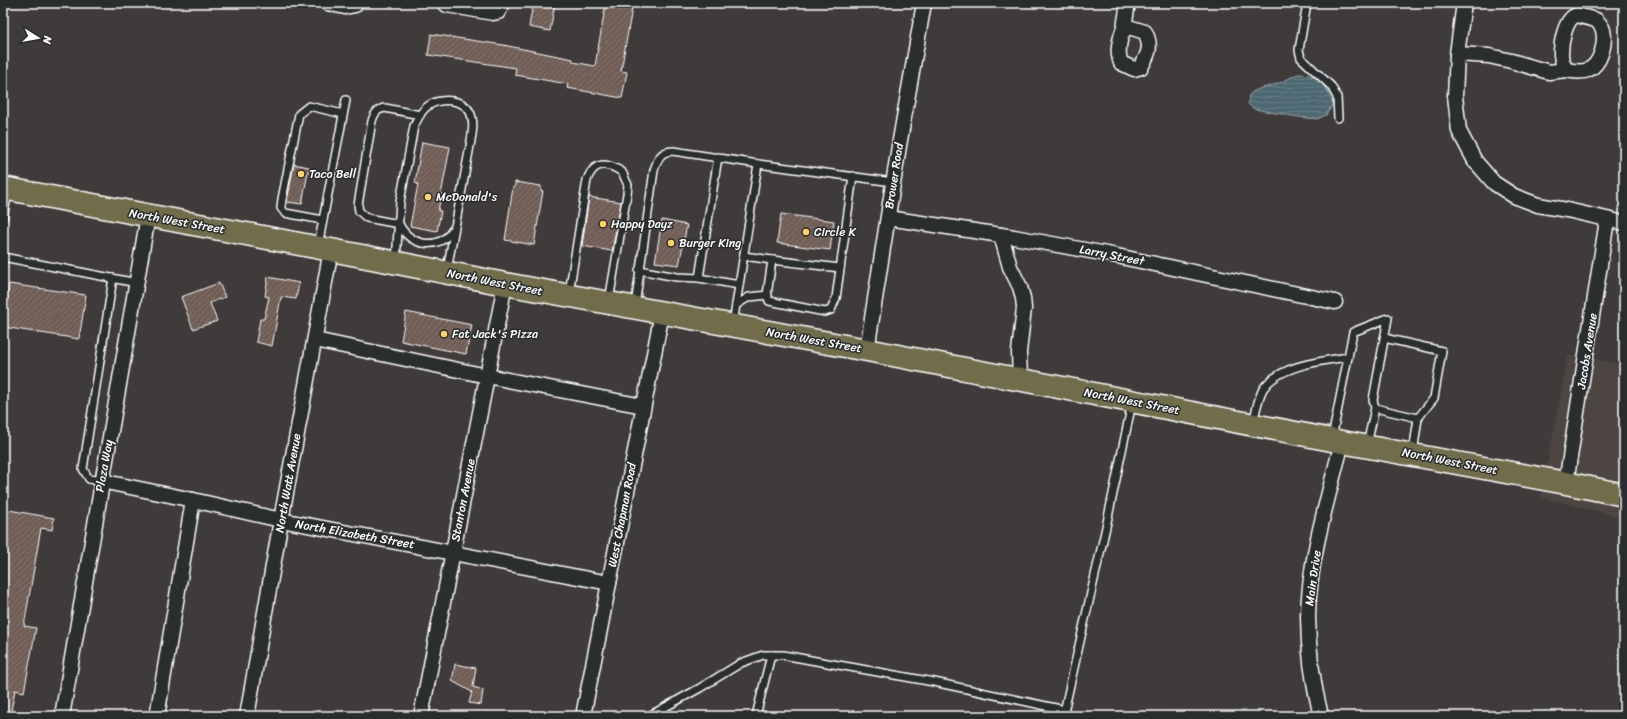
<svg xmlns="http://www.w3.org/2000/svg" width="1627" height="719" font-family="Sriracha,sans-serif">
<defs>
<pattern id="water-rules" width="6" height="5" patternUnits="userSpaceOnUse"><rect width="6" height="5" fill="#4d6772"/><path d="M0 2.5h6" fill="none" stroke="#687e87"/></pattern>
<pattern id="building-hatch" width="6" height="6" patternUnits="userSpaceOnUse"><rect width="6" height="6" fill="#6f5d57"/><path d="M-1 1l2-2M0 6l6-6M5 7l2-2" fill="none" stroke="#857570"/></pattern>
</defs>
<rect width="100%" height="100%" fill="#3f3b3a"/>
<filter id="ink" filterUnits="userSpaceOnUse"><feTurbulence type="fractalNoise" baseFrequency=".025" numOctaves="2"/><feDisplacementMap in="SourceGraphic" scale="8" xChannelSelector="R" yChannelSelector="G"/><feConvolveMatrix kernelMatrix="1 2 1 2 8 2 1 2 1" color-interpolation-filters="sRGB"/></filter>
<g filter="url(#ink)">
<path fill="#4d4543" d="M 1568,355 L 1624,365 L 1624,518 L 1541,497 Z"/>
<path fill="url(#water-rules)" stroke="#94a4aa" d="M 1298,74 C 1321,74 1325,85 1333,104 L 1326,115 L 1317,119 L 1298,117 L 1254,109 L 1248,104 L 1249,95 C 1257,87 1266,88 1276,84 C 1284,82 1290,77 1298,74 Z"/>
<g fill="url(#building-hatch)" stroke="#fff">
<path d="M 533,3 L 555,3 L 550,31 L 529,27 Z"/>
<path d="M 606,3 L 633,3 L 621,71 L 627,72 L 622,98 L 567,88 L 568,84 L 515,75 L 516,68 L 428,55 L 431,34 L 503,45 L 573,59 L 573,62 L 595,66 Z"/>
<path d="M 422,142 L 450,147 L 438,211 L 441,211 L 437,231 L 410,226 L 418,184 L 415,183 Z"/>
<path d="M 294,164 L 309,167 L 302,204 L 287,202 Z"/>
<path d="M 515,182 L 541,186 L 541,191 L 543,191 L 534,245 L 505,240 L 513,187 L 515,187 Z"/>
<path d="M 589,197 L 621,202 L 612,251 L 582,246 Z"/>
<path d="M 781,214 L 834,221 L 830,250 L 777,243 Z"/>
<path d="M 662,220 L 687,225 L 679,265 L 655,262 Z"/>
<path d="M 268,277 L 299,283 L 296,299 L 281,297 L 272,346 L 256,342 L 260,319 L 264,319 L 269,297 L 265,296 Z"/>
<path d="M 219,283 L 225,297 L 210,303 L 217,321 L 193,329 L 181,297 Z"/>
<path d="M 9,284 L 86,295 L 79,339 L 3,327 Z"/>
<path d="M 406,312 L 472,325 L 466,354 L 401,341 Z"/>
<path d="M 3,509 L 54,518 L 52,530 L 41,528 L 24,626 L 36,628 L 24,692 L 15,690 L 10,716 L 3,716 Z"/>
<path d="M 455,664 L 476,668 L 473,687 L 483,690 L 481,705 L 469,703 L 472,692 L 452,681 Z"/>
</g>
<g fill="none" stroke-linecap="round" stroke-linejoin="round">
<defs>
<g id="lane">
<path d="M 1307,3 L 1299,50 L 1301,58 L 1331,86 L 1337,97 L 1338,118"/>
<path d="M 420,115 L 385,108 C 377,109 374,114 372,121 L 358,205 L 359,211 L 367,218 L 399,224 C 410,247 440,251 453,229"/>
<path d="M 718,157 L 699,278 L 739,285"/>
<path d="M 3,218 L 8,191"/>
<path d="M 323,220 L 285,213 L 281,208 L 282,199 L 299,114 L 309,106 L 343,114"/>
<path d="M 318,246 L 346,100"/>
<path d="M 744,256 L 772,260 L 767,295 L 769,301 L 825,312 L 831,310 L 836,298 L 853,176"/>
<path d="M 3,257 L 137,283"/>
<path d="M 772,260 L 840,268"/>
<path d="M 396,261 L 400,202 L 414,126 C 418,119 421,110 428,106 C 439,98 463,98 470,112 C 475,122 472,135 470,146 L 447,270"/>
<path d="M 639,270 L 677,277 L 699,278"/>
<path d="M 569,293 L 587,180 C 594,161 607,162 622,172 L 628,185 L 627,194 L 609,301"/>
<path d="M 736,305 L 749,297 L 768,295"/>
<path d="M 635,306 L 654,170 C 658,158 661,151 673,151 L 758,164"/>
<path d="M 733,324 L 758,164 L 893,182"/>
<path d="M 1384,338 L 1442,351 L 1434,398 L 1418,418 L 1413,453"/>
<path d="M 1375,408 L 1418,418"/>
<path d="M 1253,422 C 1256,412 1258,398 1263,389 C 1279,365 1322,361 1348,357"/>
<path d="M 1332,438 L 1353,332 L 1388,318 L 1373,400 L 1375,408 L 1367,445"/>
<path d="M 101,481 L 89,479 L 83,469 L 113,278"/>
<path d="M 649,716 L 700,688 L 741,663 L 763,655 L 783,655 L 816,661 L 934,682 L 1065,710"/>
<path d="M 756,716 L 771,655"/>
<path d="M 1063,716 L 1106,527 L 1132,403"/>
</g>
<g id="street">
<path d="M 327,3 L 345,7 L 355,5 L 356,3"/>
<path d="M 444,3 L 447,5 L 493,13 L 498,12 L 503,3"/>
<path d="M 1464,3 L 1457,54 L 1455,96 L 1459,131 L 1475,161 L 1494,183 L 1514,196 L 1538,205 L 1567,210 L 1624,223"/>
<path d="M 1577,15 L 1596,20 C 1599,23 1602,26 1603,30 C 1606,43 1601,64 1588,70 C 1581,73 1573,71 1566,70 C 1564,65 1561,60 1561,54 C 1561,43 1565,18 1577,15 Z"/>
<path d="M 1124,28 L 1132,28 L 1145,32 C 1152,46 1149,53 1141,67 L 1134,69 L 1121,63 C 1116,51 1120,39 1124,28 Z"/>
<path d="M 1124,28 L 1128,3"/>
<path d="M 1457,54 L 1489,56 L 1511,61 L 1549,72 L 1566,70"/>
<path d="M 888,218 L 1014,237 L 1112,255 L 1335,302"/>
<path d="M 1001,235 L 1010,267 L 1020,287 L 1023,298 L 1024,308 L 1019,352 L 1020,379"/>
<path d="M 315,340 L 487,376 L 643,406"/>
<path d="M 867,350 L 899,146 L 924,3"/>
<path d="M 101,481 L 193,500 L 281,520 L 609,583"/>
<path d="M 1566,483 L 1607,220"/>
<path d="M 62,716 L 148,216"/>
<path d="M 157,716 L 193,500"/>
<path d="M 247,716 L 281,520 L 331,250"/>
<path d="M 421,716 L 505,284"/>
<path d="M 583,716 L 662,313"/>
<path d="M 1321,716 C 1313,684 1308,650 1308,616 C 1309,558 1328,499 1342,442"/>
</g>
<path id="primary" d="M 3,188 L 331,250 L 505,284 L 867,350 L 1342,442 L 1566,483 L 1624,495"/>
</defs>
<use href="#lane" stroke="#fff" stroke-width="10"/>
<use href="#street" stroke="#fff" stroke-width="17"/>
<use href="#primary" stroke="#fff" stroke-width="25"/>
<use href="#lane" stroke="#2a2d2e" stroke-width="7"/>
<use href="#street" stroke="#2a2d2e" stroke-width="14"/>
<use href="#primary" stroke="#716d4b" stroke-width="22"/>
</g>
</g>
<g fill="#ffd166" stroke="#2a2d2e" stroke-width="1.5">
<circle cx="301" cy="174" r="4"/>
<circle cx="428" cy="197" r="4"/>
<circle cx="603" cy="224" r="4"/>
<circle cx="806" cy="232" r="4"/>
<circle cx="671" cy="243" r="4"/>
<circle cx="444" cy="334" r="4"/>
</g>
<g text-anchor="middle" stroke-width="3" stroke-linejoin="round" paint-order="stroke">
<g font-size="12" fill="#fff" stroke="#2a2d2e" text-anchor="start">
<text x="309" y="178">Taco Bell</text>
<text x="436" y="201">McDonald's</text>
<text x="611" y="228">Happy Dayz</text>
<text x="814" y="236">Circle K</text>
<text x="679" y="247">Burger King</text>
<text x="452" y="338">Fat Jack's Pizza</text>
</g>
<g font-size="12" fill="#fff" stroke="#2a2d2e">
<text transform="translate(894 176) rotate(-81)" y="4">Brower Road</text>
<text transform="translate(177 221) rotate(10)" y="4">North West Street</text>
<text transform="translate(1112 255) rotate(11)" y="4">Larry Street</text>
<text transform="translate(495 282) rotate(11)" y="4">North West Street</text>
<text transform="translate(814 340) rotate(10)" y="4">North West Street</text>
<text transform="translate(1587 351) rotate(-81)" y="4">Jacobs Avenue</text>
<text transform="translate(1132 401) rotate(11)" y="4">North West Street</text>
<text transform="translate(1450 461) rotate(11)" y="4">North West Street</text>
<text transform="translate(104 466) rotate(-80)" y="4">Plaza Way</text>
<text transform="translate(288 483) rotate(-80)" y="4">North Watt Avenue</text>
<text transform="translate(463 500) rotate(-79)" y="4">Stanton Avenue</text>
<text transform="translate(622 515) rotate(-79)" y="4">West Chapman Road</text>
<text transform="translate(355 534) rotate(10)" y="4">North Elizabeth Street</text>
<text transform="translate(1313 578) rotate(-82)" y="4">Main Drive</text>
</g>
</g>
<rect width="1627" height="719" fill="none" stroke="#2a2d2e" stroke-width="16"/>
<rect x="8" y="8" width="1611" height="703" fill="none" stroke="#fff" stroke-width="1.5" filter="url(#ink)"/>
<g transform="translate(38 38) rotate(101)" stroke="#2a2d2e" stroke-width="3" paint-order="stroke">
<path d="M0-3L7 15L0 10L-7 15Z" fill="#ffffff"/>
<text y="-6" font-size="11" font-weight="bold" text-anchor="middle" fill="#ffffff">N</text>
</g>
</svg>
